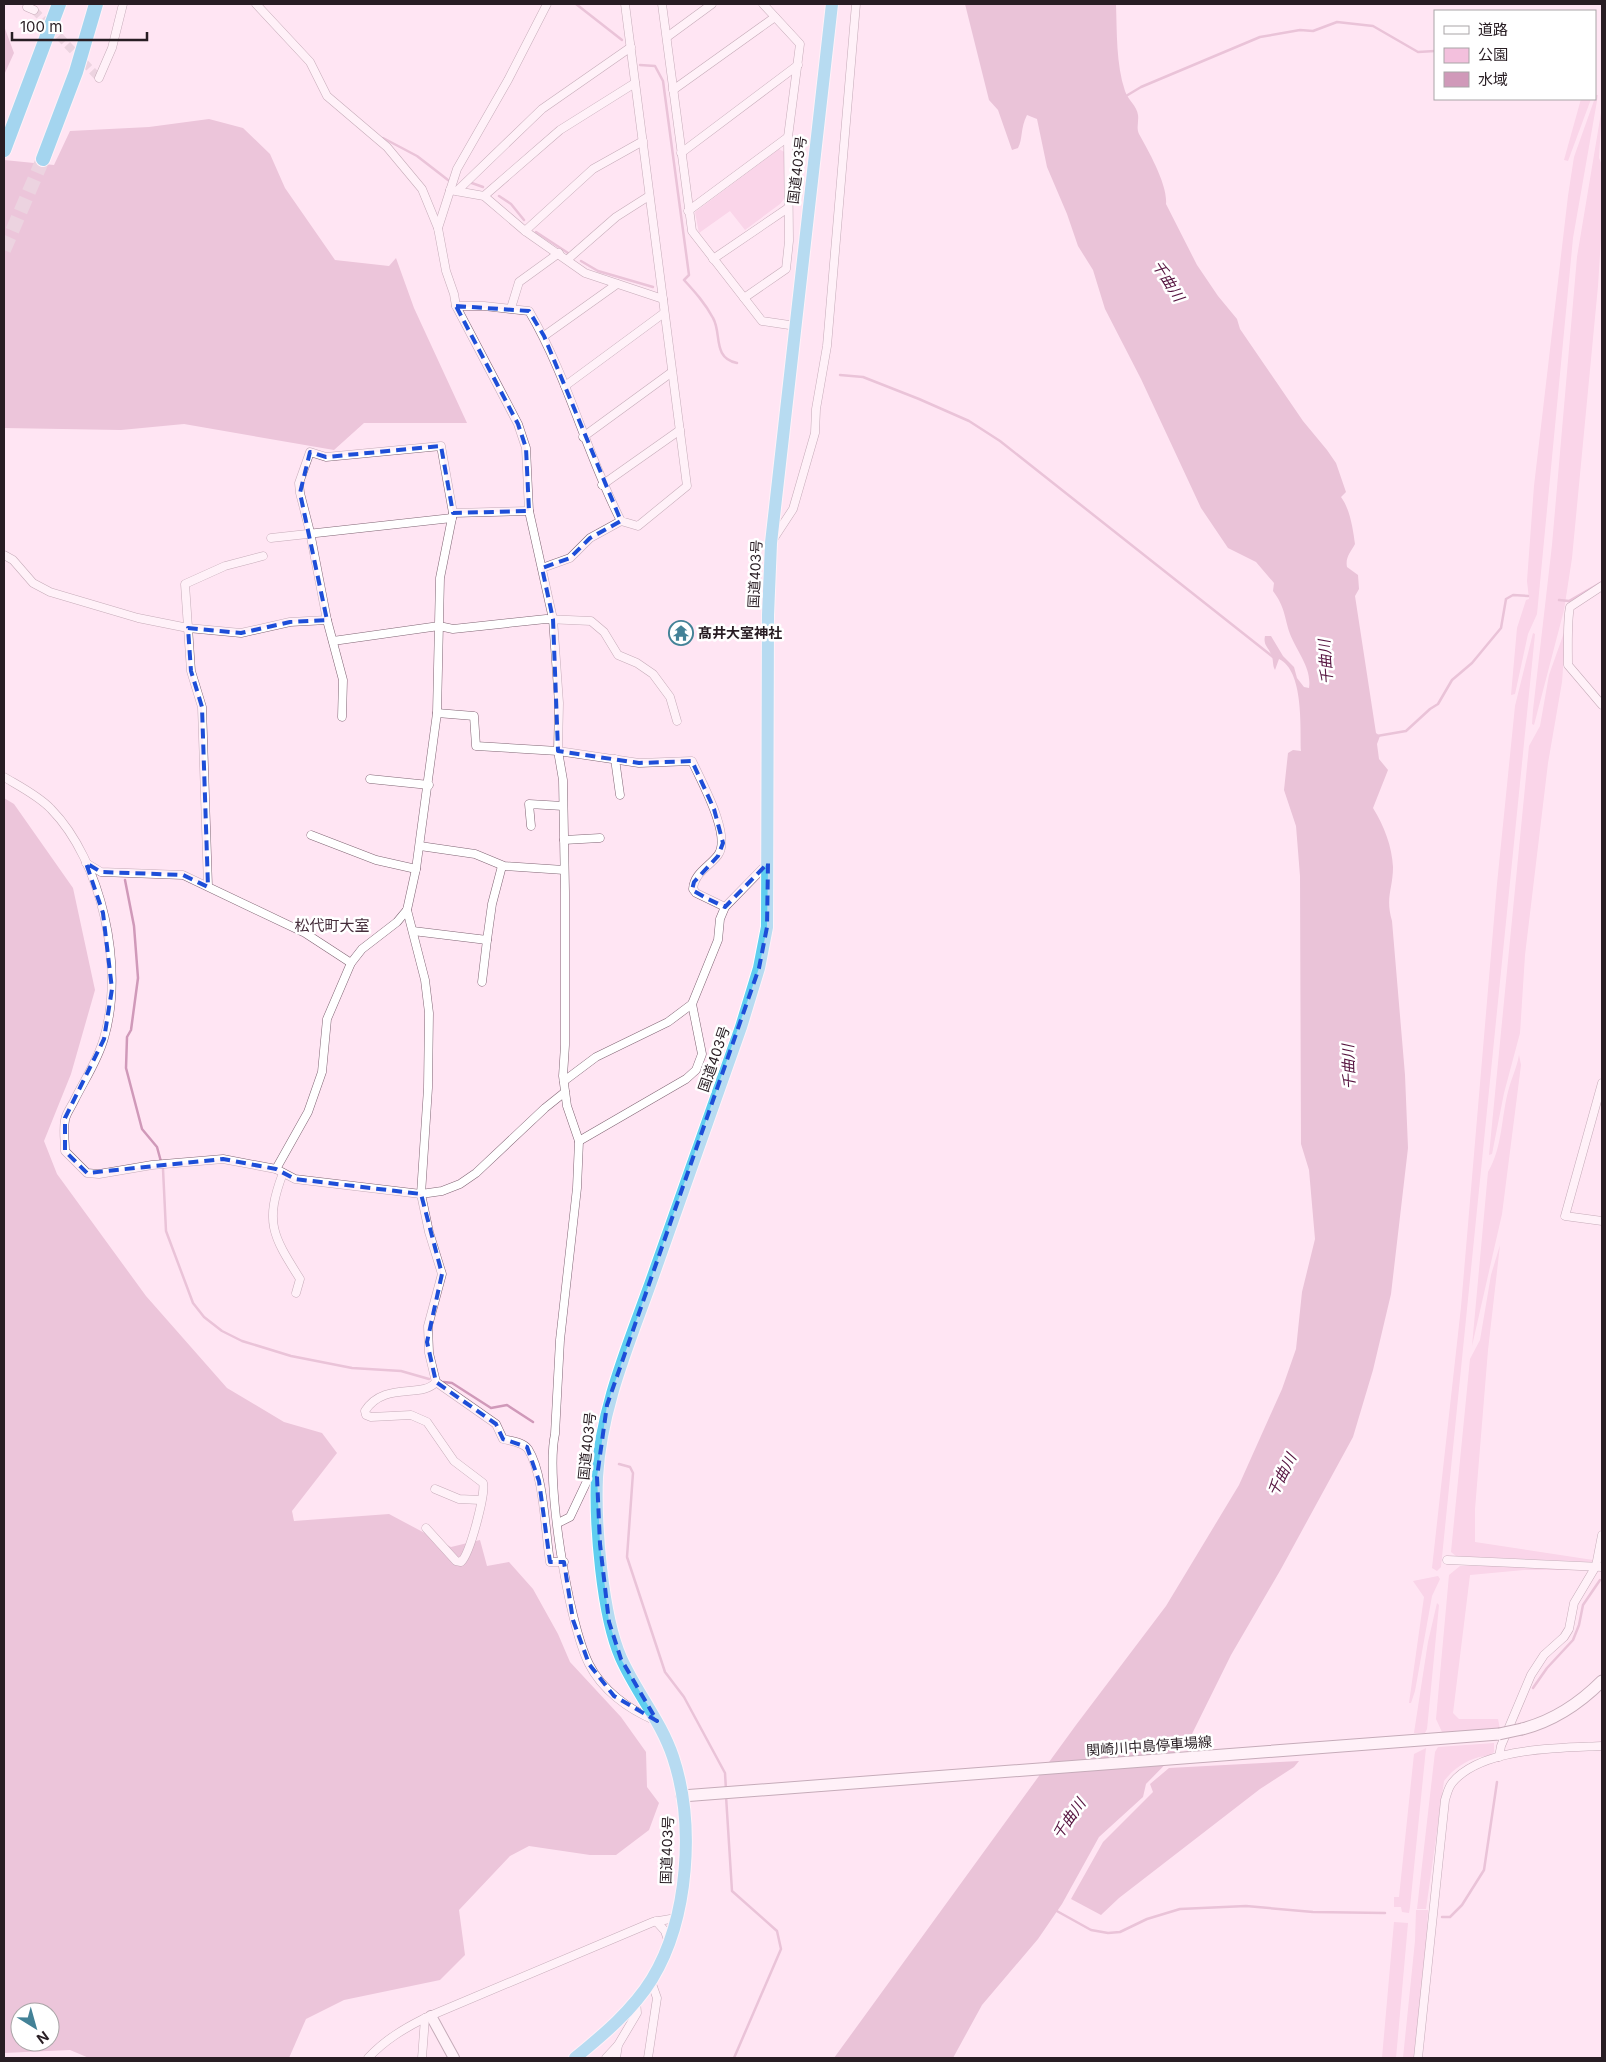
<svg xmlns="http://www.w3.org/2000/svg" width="1606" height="2062" font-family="Inter,'Noto Sans JP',sans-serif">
<rect width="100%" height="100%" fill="#ffe5f3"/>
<g fill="#f3c0dd">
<path d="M 1596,95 L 1598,95 L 1573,238 L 1537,614 L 1528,634 L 1515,694 L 1511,695 L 1517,628 L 1526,600 L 1529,599 L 1527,581 L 1534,486 L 1568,196 L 1574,157 Z"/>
<path d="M 1581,99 L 1591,99 L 1568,161 L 1564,160 Z"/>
<path d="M 1602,107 L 1599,158 L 1602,165 L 1602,222 L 1598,286 L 1572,558 L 1564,610 L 1534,725 L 1532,724 L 1533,710 L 1552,545 L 1577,257 Z"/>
<path d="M 779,149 L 786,153 L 784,199 L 780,204 L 745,230 L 730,211 L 699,233 L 695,212 Z"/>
<path d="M 1566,627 L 1562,682 L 1548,763 L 1525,955 L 1520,1033 L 1504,1093 L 1492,1154 L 1489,1155 L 1529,746 L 1540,726 L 1549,675 Z"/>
<path d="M 1533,633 L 1535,634 L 1441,1567 L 1437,1571 L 1432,1568 L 1461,1307 L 1497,884 L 1515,706 Z"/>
<path d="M 1519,1055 L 1521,1065 L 1502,1214 L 1472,1346 L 1488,1172 C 1503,1147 1501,1116 1509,1088 C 1512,1077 1517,1067 1519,1055 Z"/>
<path d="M 1500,1245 L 1488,1350 L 1475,1509 L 1475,1542 L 1593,1560 L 1592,1562 L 1456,1556 L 1451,1552 L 1470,1359 L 1480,1340 L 1491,1275 Z"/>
<path d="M 1460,1566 L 1521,1566 L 1582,1570 L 1524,1570 L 1470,1575 L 1453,1713 L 1459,1719 L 1498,1719 L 1500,1729 L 1451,1734 L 1442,1732 L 1436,1719 L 1449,1575 Z"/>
<path d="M 1438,1576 L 1440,1579 L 1432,1596 L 1415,1691 L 1411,1703 L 1409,1703 L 1424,1597 L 1413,1581 Z"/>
<path d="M 1437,1603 L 1439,1605 L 1427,1729 L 1425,1733 L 1414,1733 L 1428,1642 Z"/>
<path d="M 1494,1743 L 1494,1752 C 1490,1756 1485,1756 1479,1757 C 1465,1761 1453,1769 1444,1781 L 1426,1909 L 1417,1909 L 1435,1752 L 1438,1747 Z"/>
<path d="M 1426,1748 L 1410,1907 L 1409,1913 L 1402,1912 L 1401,1907 L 1394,1907 L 1394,1897 L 1399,1897 L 1414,1754 Z"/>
<path d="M 1416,1910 L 1428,1910 L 1425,1965 L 1414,2058 L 1403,2058 L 1415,1941 Z"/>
<path d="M 1394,1922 L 1408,1923 L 1396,2058 L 1382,2058 Z"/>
</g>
<g fill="#d59dbd" fill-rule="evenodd">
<path d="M 4,26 L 14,53 L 4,75 Z"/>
<path d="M 209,119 L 243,128 L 270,154 L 285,188 L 335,260 L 389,266 L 396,258 L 414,308 L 467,423 L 364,423 L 334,450 L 184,424 L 121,430 L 4,428 L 4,160 L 54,165 L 70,131 L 149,127 Z"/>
<path d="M 4,798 L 14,804 L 73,888 L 95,990 L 71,1074 L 44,1141 L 57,1174 L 146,1296 L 227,1388 L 284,1422 L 322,1433 L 337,1453 L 292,1511 L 294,1521 L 389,1514 L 451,1547 L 480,1540 L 487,1566 L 509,1562 L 533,1589 L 558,1634 L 570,1662 L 621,1717 L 646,1752 L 647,1787 L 659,1803 L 649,1830 L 616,1855 L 590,1855 L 529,1846 L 510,1856 L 459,1910 L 465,1955 L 440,1980 L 344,2000 L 306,2019 L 289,2058 L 89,2058 L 70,2050 L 4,2053 ZM 20,2012 L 50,2012 L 50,2042 L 20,2042 Z"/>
<path d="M 1299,1761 L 1294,1767 L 1260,1789 L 1119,1898 L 1101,1915 L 1071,1899 L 1103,1842 L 1153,1792 L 1150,1784 L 1169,1768 Z"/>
</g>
<path fill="#d099b9" d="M 965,4 L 1116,4 C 1117,32 1116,64 1125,91 C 1128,100 1137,106 1138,115 C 1139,121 1136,128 1139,134 C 1148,150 1168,185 1166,204 L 1197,265 L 1218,296 L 1237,319 L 1240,329 L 1303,421 L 1327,450 L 1336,463 L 1346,492 L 1341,497 C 1350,509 1353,529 1355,544 C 1351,552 1345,557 1347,567 L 1358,575 L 1359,589 L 1355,596 L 1376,733 L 1380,736 L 1377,744 L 1379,759 L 1388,770 L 1373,808 C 1384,826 1392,846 1393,867 C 1393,889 1385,897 1392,921 L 1405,1075 L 1408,1148 L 1391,1294 L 1373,1370 L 1353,1437 L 1281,1569 L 1231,1655 L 1189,1740 L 1146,1784 L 1143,1797 L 1099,1837 L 1062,1904 L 1038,1939 L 982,2005 L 953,2058 L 834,2058 L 1076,1725 L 1166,1606 L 1239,1485 L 1282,1389 L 1296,1349 L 1302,1292 L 1315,1239 L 1309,1170 L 1301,1144 L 1300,876 L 1296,826 L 1284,790 L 1288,753 L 1293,750 L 1301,751 C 1300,727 1304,671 1279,659 L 1275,670 C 1272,665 1274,660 1271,654 C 1268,647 1263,645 1265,636 L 1271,636 L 1283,656 L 1294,667 L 1297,678 L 1304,687 L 1309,688 C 1312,668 1297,652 1290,634 C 1284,616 1285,607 1273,591 L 1274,583 L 1256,562 L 1228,548 L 1201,508 L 1141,379 L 1105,309 L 1093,270 L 1078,246 L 1067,214 L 1047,167 L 1037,119 L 1027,115 C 1020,129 1023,139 1018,148 L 1012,150 L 998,110 L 989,100 Z"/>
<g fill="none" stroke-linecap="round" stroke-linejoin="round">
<g stroke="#d099b9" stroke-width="2.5">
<path d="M 576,4 L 622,40"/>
<path d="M 640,65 L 655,66 L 663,81 L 689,275 L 684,280 C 695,292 705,303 713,318 C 722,333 712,358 737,363"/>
<path d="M 1126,96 L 1141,87 L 1260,37 L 1300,30 L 1313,31 L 1337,22 L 1373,26 L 1418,52 L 1435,51"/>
<path d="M 383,138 L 417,156 L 448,180"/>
<path d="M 469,182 L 483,187"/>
<path d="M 499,196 L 511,204 L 524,220"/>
<path d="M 536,232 L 568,253"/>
<path d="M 581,261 L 598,271 L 653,287"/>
<path d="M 840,375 L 863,377 L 919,399 L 969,421 L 1000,441 L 1273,657"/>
<path d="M 1559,600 L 1569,601 L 1602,582"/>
<path d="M 1377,736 L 1406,731 L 1430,709 L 1438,704 L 1452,680 L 1472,663 L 1501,628 L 1506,599 L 1513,595 L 1528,596"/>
<path d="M 125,880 L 134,926 L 138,978 L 131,1030 L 127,1037 L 126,1068 L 142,1129 L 157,1147 L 163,1169 L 166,1231 L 193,1303 L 204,1317 L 222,1331 L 242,1341 L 291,1356 L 352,1368 L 401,1371 L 429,1379"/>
<path d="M 444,1382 L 452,1383 L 491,1408 L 507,1405 L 533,1422"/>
<path d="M 619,1464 L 630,1467 L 633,1473 L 627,1557 L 665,1672 L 684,1697 L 725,1773 L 726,1790"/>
<path d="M 1533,1688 L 1547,1668 L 1573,1640 L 1579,1625 L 1583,1605 L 1600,1580"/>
<path d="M 726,1796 L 732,1891 L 777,1931 L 781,1949 L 734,2058"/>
<path d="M 1055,1910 L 1091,1930 L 1108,1933 L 1120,1932 L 1147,1919 L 1180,1909 L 1246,1906 L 1313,1912 L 1385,1913"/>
<path d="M 1442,1917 L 1450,1917 L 1462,1905 L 1484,1870 L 1497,1782"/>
</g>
<path stroke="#d4bdc9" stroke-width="8" stroke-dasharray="8 4" stroke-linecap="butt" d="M 34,10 L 99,78"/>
<path stroke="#d4bdc9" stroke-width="14" stroke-dasharray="14 7" stroke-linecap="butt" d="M 4,250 L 43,159"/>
<defs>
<g id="minor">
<path d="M 28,4 L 27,7 L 34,10"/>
<path d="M 256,4 L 310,62 L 327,96 L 387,147 L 422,189 L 438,228 L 446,271 L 454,294 L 456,306 L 518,424 L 526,448 L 529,511 L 553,619 L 559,703 L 558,751 L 563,780 L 565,892 L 565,1045 L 563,1076 L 567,1106 L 579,1141 L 577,1188 L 560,1340 L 555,1434 C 545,1479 568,1622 589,1664 C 602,1690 628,1709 654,1720"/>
<path d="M 662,4 L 692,231 L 762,321 L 796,326"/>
<path d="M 667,37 L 712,4"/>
<path d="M 99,78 L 112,48 L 123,4"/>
<path d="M 673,90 L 775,17"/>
<path d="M 681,153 L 798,65"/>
<path d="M 450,190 L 484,196 L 525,231 L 585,273 L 663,299"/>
<path d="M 457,191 L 542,109 L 631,47"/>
<path d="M 484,196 L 560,130 L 635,83"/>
<path d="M 688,211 L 788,137"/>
<path d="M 438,228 L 457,169 L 508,80 L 547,4"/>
<path d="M 525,231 L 593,169 L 643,141"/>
<path d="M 568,259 L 616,217 L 649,196"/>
<path d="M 713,259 L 788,208"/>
<path d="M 744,298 L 786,269 L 789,241 L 788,137 L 800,44 L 763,4"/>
<path d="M 456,306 L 484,306 L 529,311 C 568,377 586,453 621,521 L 638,526 L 687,486 L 625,4"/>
<path d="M 511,308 L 519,282 L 559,253"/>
<path d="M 544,336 L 617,284"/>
<path d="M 565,386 L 664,313"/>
<path d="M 583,437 L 672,372"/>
<path d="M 602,485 L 680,430"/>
<path d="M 453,513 L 529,511"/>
<path d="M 271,538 L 452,518"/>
<path d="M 774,538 L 793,509 L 815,433 L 816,409 L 827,346 L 856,4"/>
<path d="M 4,555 L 13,560 L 33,583 L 50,592 L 138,618 L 188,628 L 241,633 L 290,622 L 327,620"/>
<path d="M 542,568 L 570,558 L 590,538 L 621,521"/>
<path d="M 1602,586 L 1570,607 C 1567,621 1568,648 1568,665 L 1602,705"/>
<path d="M 333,641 L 439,626 L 453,629 L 546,619 L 591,621 L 604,632 L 618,655 L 637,663 L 653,674 L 670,697 L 677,721"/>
<path d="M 437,713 L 474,716 L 476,746 L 558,751 L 639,763 L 692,761 C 701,781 732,836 718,855 C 709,867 694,873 693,889 L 696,893 L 725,907"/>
<path d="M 615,759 L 620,795"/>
<path d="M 4,777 C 19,786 39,796 51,809 C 102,861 125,968 104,1038 C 98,1060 85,1079 75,1099 C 72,1106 66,1113 65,1120 C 63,1130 65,1141 65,1151 L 87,1173 L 99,1174 L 152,1165 L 223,1159 L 276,1169 L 295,1179 L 421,1194 L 442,1191 L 460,1184 L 476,1173 L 545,1108 L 565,1092"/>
<path d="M 370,779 L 429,785"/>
<path d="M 531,826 L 529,804 L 563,806"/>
<path d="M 311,835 L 376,860 L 416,869"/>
<path d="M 564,840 L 600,838"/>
<path d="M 420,846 L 475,854 L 504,866 L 564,870"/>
<path d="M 86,863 L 101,872 L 183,875 L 305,933 L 351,963"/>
<path d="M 208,886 L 202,707 L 191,671 L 185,584 L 225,566 L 263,556"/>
<path d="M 407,910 L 425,980 L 429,1013 L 428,1088 L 421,1194 L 429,1232 L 442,1274 L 428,1326 L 429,1353 L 436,1382 L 496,1424 L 503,1439 C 511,1441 523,1442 528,1449 C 544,1474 545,1531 550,1562 L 564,1562"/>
<path d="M 413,931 L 487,940 L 492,904 L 502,866"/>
<path d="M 482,982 L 487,940"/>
<path d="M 564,1081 L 596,1057 L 668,1022 L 692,1004"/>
<path d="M 1602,1083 L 1565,1216 L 1602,1221"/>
<path d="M 579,1141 L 686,1079 L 696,1070 L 702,1054 L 692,1004 L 718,940 L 720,919 L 725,907 L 768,863"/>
<path d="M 276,1169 L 308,1112 L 322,1072 L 327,1019 L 351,963 L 362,949 L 397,922 L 407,910 L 416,869 L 437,713 L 440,578 L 453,513 L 441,446 L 326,457 L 310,452 L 299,483 L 300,493 L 310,532 L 327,620 L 343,680 L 342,717"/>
<path d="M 283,1173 C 264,1223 273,1236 300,1279 L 296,1293"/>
<path d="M 435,1489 L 459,1499 L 480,1500"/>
<path d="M 558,1523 L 570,1517 L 587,1481 L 597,1477"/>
<path d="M 426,1528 L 456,1561 L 461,1562 C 470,1554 486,1493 483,1483 L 454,1461 L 427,1422 L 411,1415 L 371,1417 L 366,1415 L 365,1411 C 384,1381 422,1399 436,1382"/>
<path d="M 1447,1560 L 1602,1567"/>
<path d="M 1499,1757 L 1501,1746 L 1531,1675 L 1544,1655 L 1564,1637 L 1569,1629 L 1574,1603 L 1596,1566 L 1602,1535"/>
<path d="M 656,1921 L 665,1931 L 668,1940"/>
<path d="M 368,2058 C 385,2040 403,2029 425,2018 L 653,1922 L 676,1918"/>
<path d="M 422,2058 L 425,2018"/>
<path d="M 606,2058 L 618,2045"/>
<path d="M 616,2058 L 618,2045 L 637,2013 L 636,2000"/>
<path d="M 648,2058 L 657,1998 L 651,1981"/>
<path d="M 1418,2058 L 1445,1800 C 1447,1794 1448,1788 1452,1783 C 1481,1747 1560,1748 1602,1746"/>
</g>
<path id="tertiary" d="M 431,2016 L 454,2058"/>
<g id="secondary">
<path d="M 1522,1729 C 1553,1721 1580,1703 1602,1681"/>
<path d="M 682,1796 L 1499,1734"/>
</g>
<path id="trunk" d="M 575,2058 C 603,2035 633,2010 652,1979 C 689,1918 695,1823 673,1757 C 661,1721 636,1692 621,1658 C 602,1615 595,1524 597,1477 C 601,1407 629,1344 652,1279 C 682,1195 711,1111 741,1027 L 759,968 L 767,927 L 768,615 L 771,543 L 832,4"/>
<g id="motorway">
<path d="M 4,150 L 59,4"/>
<path d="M 43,159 L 76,72 L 96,4"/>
</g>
</defs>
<use href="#minor" stroke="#806574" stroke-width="9"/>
<use href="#tertiary" stroke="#806574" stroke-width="12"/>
<use href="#secondary" stroke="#806574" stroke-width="13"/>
<use href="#trunk" stroke="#fff" stroke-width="14"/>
<use href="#motorway" stroke="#fff" stroke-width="16"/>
<use href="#minor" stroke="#fff" stroke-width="8"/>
<use href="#tertiary" stroke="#fff" stroke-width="10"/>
<use href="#secondary" stroke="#fff" stroke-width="11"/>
<use href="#trunk" stroke="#5fceef" stroke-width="12"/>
<use href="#motorway" stroke="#37c2eb" stroke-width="14"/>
<defs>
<path id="secondary-bridge" d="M 1499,1734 L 1522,1729"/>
</defs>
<use href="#secondary-bridge" stroke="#806574" stroke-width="13" stroke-linecap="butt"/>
<use href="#secondary-bridge" stroke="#fff" stroke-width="11"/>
</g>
<path d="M0 0H1606V2062H0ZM 456,306 L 529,311 L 544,336 L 621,521 L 590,538 L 570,558 L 542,568 L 553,619 L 558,751 L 639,763 L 692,761 L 714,809 L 723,843 L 718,856 L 694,882 L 692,890 L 708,899 L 725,907 L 768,863 L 767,927 L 759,968 L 607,1405 L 597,1477 L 600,1544 L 609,1622 L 621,1659 L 657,1721 L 614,1696 L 589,1664 L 573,1620 L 564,1562 L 550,1562 L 539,1481 L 527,1447 L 503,1439 L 496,1424 L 436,1382 L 427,1342 L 442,1274 L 421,1194 L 295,1179 L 276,1169 L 223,1159 L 87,1173 L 65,1151 L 65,1118 L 104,1039 L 112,989 L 103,913 L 86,863 L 101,872 L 183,875 L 208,887 L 202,707 L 191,671 L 188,628 L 241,633 L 290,622 L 327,620 L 300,493 L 310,452 L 326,457 L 441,446 L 453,513 L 529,511 L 526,448 L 518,424 Z" fill="#ffe5f3" fill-opacity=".55" fill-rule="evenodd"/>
<path fill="none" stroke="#1d4ed8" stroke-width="4" stroke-dasharray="10 6" stroke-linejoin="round" d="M 456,306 L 529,311 L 544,336 L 621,521 L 590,538 L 570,558 L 542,568 L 553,619 L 558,751 L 639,763 L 692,761 L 714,809 L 723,843 L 718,856 L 694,882 L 692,890 L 708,899 L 725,907 L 768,863 L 767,927 L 759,968 L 607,1405 L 597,1477 L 600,1544 L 609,1622 L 621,1659 L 657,1721 L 614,1696 L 589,1664 L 573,1620 L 564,1562 L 550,1562 L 539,1481 L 527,1447 L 503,1439 L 496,1424 L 436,1382 L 427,1342 L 442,1274 L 421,1194 L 295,1179 L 276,1169 L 223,1159 L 87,1173 L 65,1151 L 65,1118 L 104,1039 L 112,989 L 103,913 L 86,863 L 101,872 L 183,875 L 208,887 L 202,707 L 191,671 L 188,628 L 241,633 L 290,622 L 327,620 L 300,493 L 310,452 L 326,457 L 441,446 L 453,513 L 529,511 L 526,448 L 518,424 Z"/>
<defs>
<symbol id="temple-ring" viewBox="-11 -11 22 22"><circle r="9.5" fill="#fff" stroke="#438297" stroke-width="1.5"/><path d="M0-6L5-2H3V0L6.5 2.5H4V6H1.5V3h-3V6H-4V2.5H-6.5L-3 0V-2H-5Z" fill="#438297"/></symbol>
</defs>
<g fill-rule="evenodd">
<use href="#temple-ring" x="667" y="619" width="28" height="28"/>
</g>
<g text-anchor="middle" stroke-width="5" stroke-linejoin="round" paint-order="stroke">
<g font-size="14" fill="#281d23" stroke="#fff">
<text transform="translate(797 170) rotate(-83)" y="5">国道403号</text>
<text transform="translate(755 574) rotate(-87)" y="5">国道403号</text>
<text transform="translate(714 1059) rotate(-71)" y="5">国道403号</text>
<text transform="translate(587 1446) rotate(-84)" y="5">国道403号</text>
<text transform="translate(1149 1746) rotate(-4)" y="5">関崎川中島停車場線</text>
<text transform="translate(667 1850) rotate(-88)" y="5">国道403号</text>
</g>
<g font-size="14" font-weight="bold" fill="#281d23" stroke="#fff" text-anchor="start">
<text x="698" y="638">髙井大室神社</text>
</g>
<g font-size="15" font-style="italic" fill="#55133f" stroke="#fff">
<text transform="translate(1168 281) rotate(58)" y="5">千曲川</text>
<text transform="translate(1326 662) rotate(-94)" y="5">千曲川</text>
<text transform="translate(1349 1067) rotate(-92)" y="5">千曲川</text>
<text transform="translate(1282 1475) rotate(-63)" y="5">千曲川</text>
<text transform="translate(1069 1819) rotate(-55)" y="5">千曲川</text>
</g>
<g font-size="15" fill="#442c3a" stroke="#fff">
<text x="332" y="931">松代町大室</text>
</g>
</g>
<rect width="1606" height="2062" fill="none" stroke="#281d23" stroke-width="10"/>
<rect x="1434" y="10" width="162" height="90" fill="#ffffff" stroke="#a9a5a7"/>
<rect x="1444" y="26" width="25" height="8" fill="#ffffff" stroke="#a9a5a7"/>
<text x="1478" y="35" font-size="15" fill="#281d23">道路</text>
<rect x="1444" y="48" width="25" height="15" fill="#f3c0dd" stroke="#a9a5a7"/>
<text x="1478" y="60" font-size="15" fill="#281d23">公園</text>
<rect x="1444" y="72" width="25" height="15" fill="#d099b9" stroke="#a9a5a7"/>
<text x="1478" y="85" font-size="15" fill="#281d23">水域</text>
<g transform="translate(35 2027) rotate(143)"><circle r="24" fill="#ffffff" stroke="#a9a5a7"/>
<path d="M0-4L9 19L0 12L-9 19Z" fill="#438297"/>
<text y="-8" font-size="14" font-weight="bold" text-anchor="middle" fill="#281d23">N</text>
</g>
<path d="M12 32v8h135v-8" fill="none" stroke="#281d23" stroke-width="2.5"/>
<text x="20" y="32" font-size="15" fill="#281d23" stroke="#ffffff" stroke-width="4" paint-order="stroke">100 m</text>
</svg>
